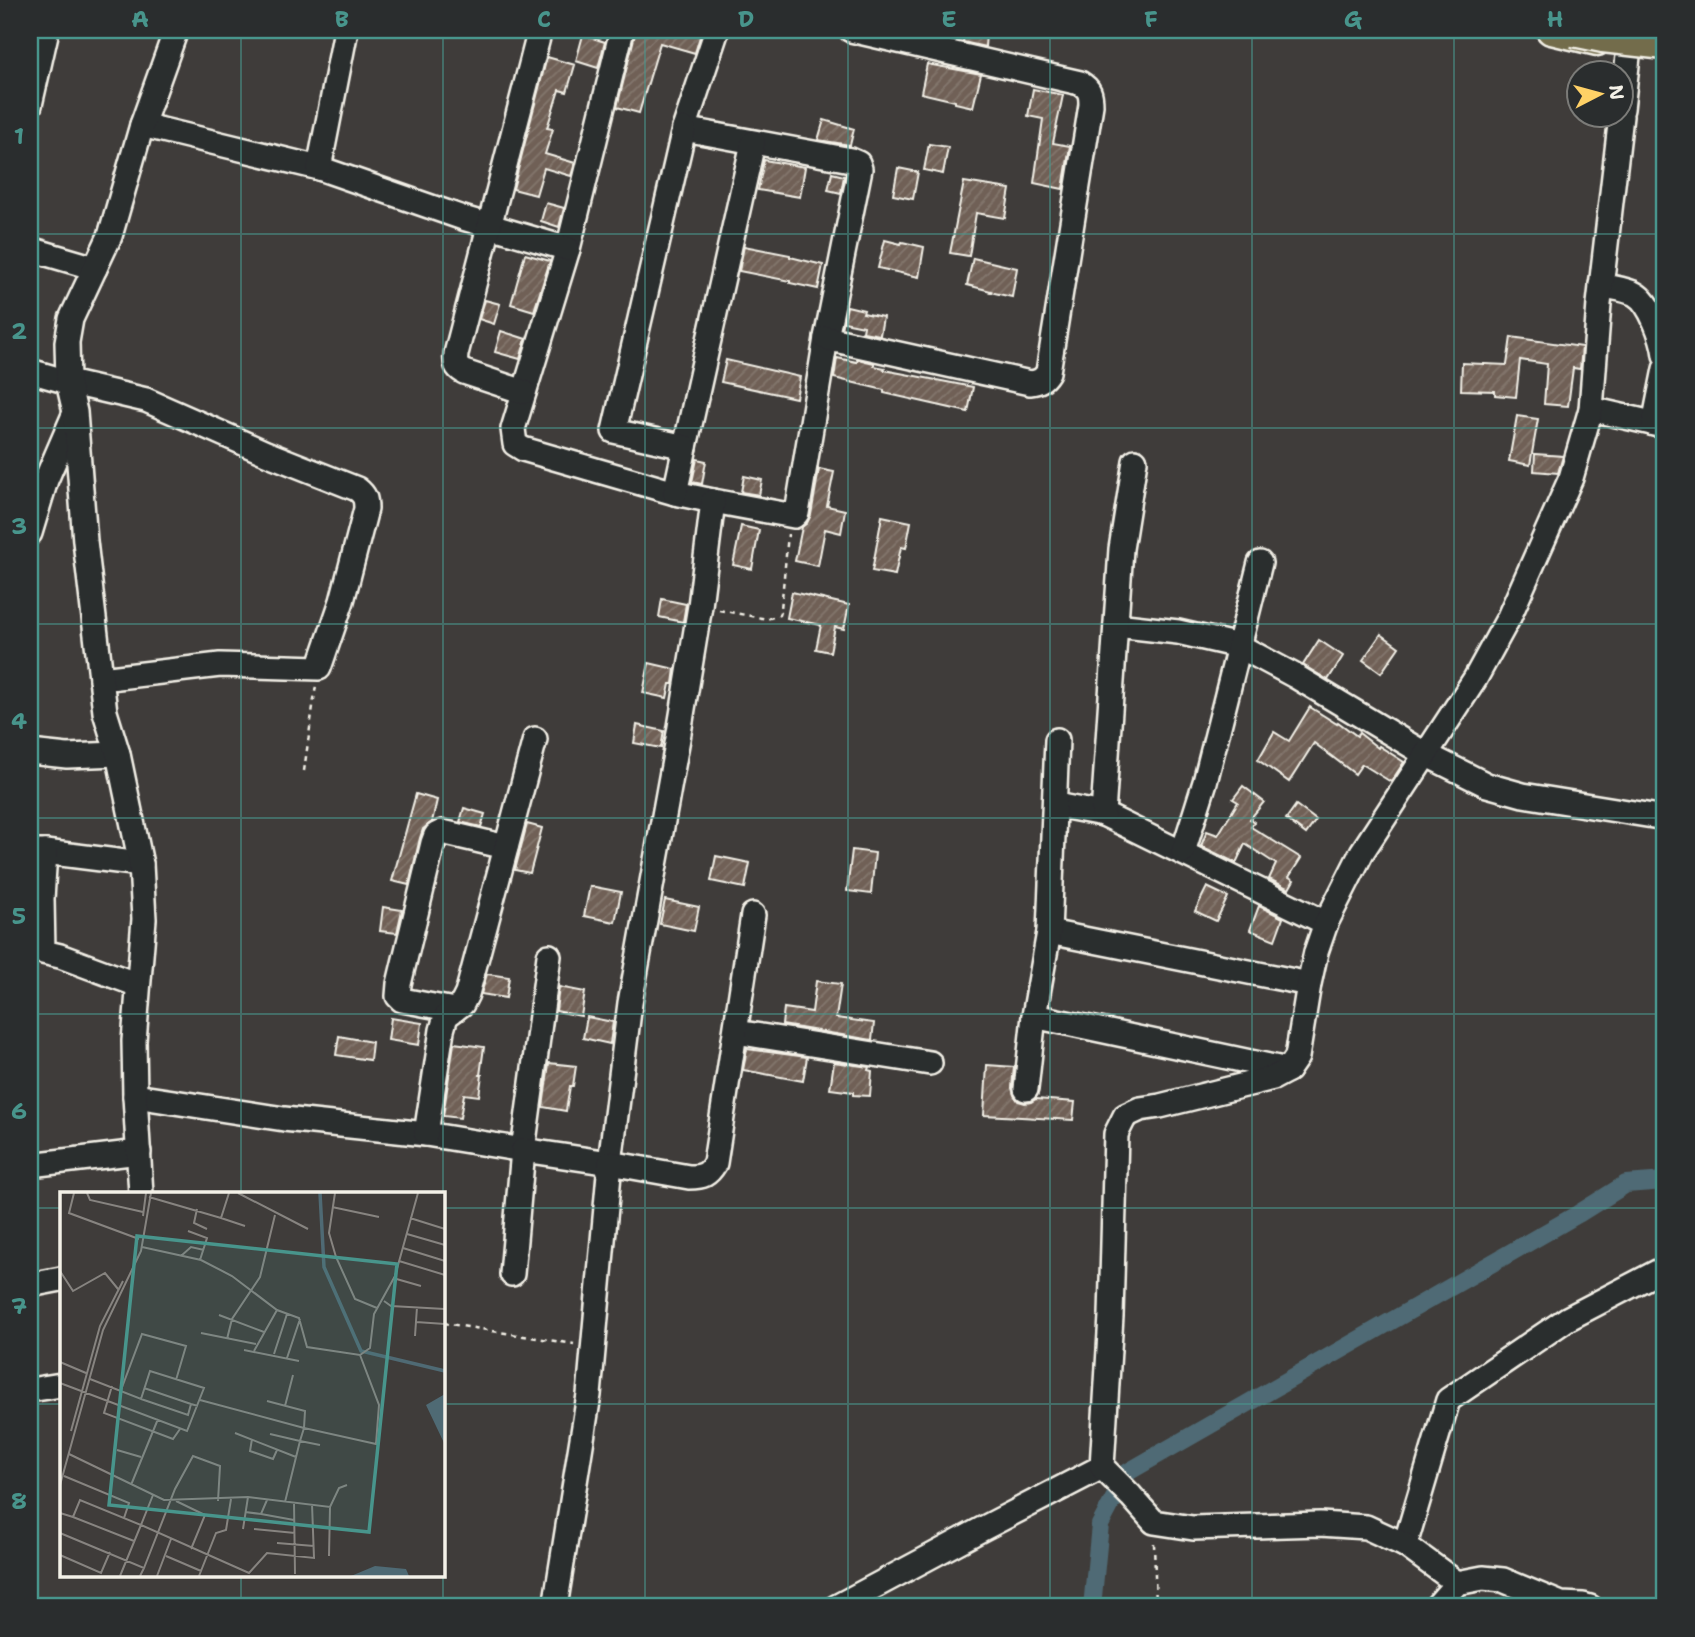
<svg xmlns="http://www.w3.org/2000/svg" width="1695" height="1637" font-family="'Shantell Sans',sans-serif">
<defs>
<pattern id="building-hatch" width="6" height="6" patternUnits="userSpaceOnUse" patternTransform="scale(1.75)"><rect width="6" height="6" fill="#6f6056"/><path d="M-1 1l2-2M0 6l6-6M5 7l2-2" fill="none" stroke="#84776e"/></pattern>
</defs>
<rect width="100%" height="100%" fill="#3f3c3a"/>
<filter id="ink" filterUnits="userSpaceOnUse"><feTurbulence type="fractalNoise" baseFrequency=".0143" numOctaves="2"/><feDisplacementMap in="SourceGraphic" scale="14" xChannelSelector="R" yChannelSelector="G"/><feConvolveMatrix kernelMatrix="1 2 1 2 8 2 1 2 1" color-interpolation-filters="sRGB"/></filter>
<g filter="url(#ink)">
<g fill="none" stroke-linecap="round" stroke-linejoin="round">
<path stroke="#4f6a74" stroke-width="18" d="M 1092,1607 L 1100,1525 L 1128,1472 L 1578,1214 L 1626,1184 L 1665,1181"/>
</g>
<g fill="url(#building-hatch)" stroke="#f4f1e8" stroke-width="2">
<path d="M 636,30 L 690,30 L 701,33 L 695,53 L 660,43 L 639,113 L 617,107 Z"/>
<path d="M 965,31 L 986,34 L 985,47 L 963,42 Z"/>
<path d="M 583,35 L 605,42 L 598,68 L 576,61 Z"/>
<path d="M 547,57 L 575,65 L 567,92 L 559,90 L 547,128 L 553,129 L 545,154 L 575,163 L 571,176 L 544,168 L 536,195 L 513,189 Z"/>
<path d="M 927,64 L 981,74 L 973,107 L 955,103 L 955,101 L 921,93 Z"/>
<path d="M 1033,89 L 1063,95 L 1053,143 L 1070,146 L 1063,189 L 1034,183 L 1043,119 L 1028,116 Z"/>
<path d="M 824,120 L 854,129 L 850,145 L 818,140 Z"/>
<path d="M 929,144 L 948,147 L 943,174 L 924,170 Z"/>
<path d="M 764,160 L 805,167 L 800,197 L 758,190 Z"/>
<path d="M 898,168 L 918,172 L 913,199 L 893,195 Z"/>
<path d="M 832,173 L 844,176 L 841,193 L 828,190 Z"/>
<path d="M 964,182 L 1010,189 L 1005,218 L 976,213 L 969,256 L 950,253 Z"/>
<path d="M 546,203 L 564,208 L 559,227 L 541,221 Z"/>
<path d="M 885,240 L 901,244 L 902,242 L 924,247 L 919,277 L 878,268 Z"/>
<path d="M 744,246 L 790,255 L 790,257 L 823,265 L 818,289 L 790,283 L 790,281 L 739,271 Z"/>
<path d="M 525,254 L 550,261 L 534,311 L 511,304 Z"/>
<path d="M 973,258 L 1017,268 L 1012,297 L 990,292 L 991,291 L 967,285 Z"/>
<path d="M 485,300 L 500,304 L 494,324 L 479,319 Z"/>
<path d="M 847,306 L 864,310 L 863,313 L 883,317 L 880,335 L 863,332 L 864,326 L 844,322 Z"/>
<path d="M 501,331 L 526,339 L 520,359 L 495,352 Z"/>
<path d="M 1511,337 L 1582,347 L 1580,369 L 1573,368 L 1568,406 L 1544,404 L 1547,364 L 1520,360 L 1516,397 L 1495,395 L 1495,391 L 1461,390 L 1462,363 L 1507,365 Z"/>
<path d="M 837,358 L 857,362 L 858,359 L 874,363 L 874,366 L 885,368 L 884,370 L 973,387 L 968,412 L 884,393 L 884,390 L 834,378 Z"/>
<path d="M 726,360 L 800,377 L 796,398 L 721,382 Z"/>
<path d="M 1517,416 L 1538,419 L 1530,465 L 1509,461 Z"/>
<path d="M 1535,454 L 1563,456 L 1558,473 L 1534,471 Z"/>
<path d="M 697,459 L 706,461 L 702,484 L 692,482 Z"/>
<path d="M 819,469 L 834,472 L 827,506 L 845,510 L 841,533 L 825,529 L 818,566 L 795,561 L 802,527 L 807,523 L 811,515 Z"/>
<path d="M 744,476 L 762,480 L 759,495 L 741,492 Z"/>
<path d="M 882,516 L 911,522 L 906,548 L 901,547 L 895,575 L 872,571 Z"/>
<path d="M 741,526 L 759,530 L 752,569 L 733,565 Z"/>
<path d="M 792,592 L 849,605 L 844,629 L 835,627 L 830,652 L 816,649 L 821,625 L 787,618 Z"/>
<path d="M 662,599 L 686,604 L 683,622 L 659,617 Z"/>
<path d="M 1381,634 L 1399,647 L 1381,673 L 1363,660 Z"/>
<path d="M 1319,640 L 1343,656 L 1328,680 L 1303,665 Z"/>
<path d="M 649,663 L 675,669 L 673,684 L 670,684 L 667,698 L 643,693 Z"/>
<path d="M 1310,707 L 1337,724 L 1338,722 L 1357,736 L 1359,733 L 1378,748 L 1379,746 L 1404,762 L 1391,782 L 1362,764 L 1355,774 L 1314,743 L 1289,782 L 1258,760 L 1274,732 L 1289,741 Z"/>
<path d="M 637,725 L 664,731 L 661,748 L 634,743 Z"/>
<path d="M 1243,786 L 1264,802 L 1250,819 L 1254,822 L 1251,827 L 1301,858 L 1289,877 L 1294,880 L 1289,889 L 1269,879 L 1276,864 L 1245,844 L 1236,863 L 1201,846 L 1207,831 L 1218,835 L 1238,802 L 1233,799 Z"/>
<path d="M 416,794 L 437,800 L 432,822 L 423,829 L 420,838 L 409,885 L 392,881 Z"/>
<path d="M 1296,805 L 1316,820 L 1306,834 L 1286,819 Z"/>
<path d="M 464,808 L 485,814 L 481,827 L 460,822 Z"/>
<path d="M 527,824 L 542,828 L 530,873 L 515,870 Z"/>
<path d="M 852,850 L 875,853 L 871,894 L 847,891 Z"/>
<path d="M 716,856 L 750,863 L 745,888 L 711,881 Z"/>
<path d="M 590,886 L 621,892 L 615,922 L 584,916 Z"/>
<path d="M 1207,887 L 1228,897 L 1216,921 L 1195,911 Z"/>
<path d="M 665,900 L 699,907 L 694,931 L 660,924 Z"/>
<path d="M 1259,906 L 1283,918 L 1275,940 L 1250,930 Z"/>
<path d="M 383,907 L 402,910 L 397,933 L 380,931 Z"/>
<path d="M 487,974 L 509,977 L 506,998 L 481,994 Z"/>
<path d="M 816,981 L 841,984 L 836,1018 L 874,1023 L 872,1040 L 782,1025 L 784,1008 L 812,1012 Z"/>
<path d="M 559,987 L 585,992 L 581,1016 L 556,1011 Z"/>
<path d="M 587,1017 L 613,1022 L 610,1044 L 583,1038 Z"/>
<path d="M 391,1018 L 422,1023 L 419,1045 L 388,1040 Z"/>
<path d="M 339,1036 L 372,1042 L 370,1060 L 336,1055 Z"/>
<path d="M 454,1043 L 484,1047 L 480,1075 L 482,1075 L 479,1096 L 464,1094 L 460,1118 L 443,1116 Z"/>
<path d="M 747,1049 L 807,1057 L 803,1081 L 743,1070 Z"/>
<path d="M 834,1062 L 869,1067 L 868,1070 L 872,1071 L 870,1096 L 853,1095 L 853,1092 L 830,1089 Z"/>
<path d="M 549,1063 L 576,1066 L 573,1086 L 570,1086 L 566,1111 L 543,1107 Z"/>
<path d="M 987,1065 L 1014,1067 L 1012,1088 L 1014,1095 L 1018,1101 L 1025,1103 L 1031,1102 L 1036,1099 L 1075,1102 L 1073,1120 L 984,1115 Z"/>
</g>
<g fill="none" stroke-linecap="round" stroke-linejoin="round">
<defs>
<g id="minor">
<path d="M 622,30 L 568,249 L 513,429 L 515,444 L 523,449 L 675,493 L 713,501 L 794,516 L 797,513 L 826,338 L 860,169 L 858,163 L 851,160 L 684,129 L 717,30"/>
<path d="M 30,105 L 47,30"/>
<path d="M 1622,109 L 1631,30"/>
<path d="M 142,125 L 319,168 L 463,218 L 568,249"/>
<path d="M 319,168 L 346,30"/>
<path d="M 30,249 L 95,268"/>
<path d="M 1601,285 C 1612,288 1626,289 1635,294 C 1650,302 1663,338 1665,355"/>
<path d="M 826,338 L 1030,383 C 1039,382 1043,380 1048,372 L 1091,105 C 1091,94 1090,89 1080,83 L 851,30"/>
<path d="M 30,371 L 68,382 L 146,400 L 266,453 L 357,489 C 365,495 366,499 366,509 L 342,601 L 319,668 L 220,665 L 101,679"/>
<path d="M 524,392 L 464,372 C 456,367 455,364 456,354 L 540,30"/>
<path d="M 1591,409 L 1665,426"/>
<path d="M 1654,424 L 1665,369"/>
<path d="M 685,447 L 753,143"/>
<path d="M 675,493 L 685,447 L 614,431 L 684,129"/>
<path d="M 30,533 L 46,480 L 74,415"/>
<path d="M 1116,625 L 1178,632 L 1239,646 L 1295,676 L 1425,754 L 1487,785 L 1523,795 L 1665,818"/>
<path d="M 30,752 L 67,756 L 118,754"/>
<path d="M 1056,805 L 1103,814 L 1326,923"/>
<path d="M 1103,814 L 1121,549 L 1135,461"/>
<path d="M 30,852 L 45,852 L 141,864"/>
<path d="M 45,852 L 42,899 L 43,952 L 60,956 L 138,985"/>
<path d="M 1183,852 L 1205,782 L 1260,563"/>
<path d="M 1049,932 L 1309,984"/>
<path d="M 454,1010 L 402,1000 L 398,996 L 399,984 L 433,843 L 436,835 L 442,832 L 506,847"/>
<path d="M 1034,1016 L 1288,1070"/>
<path d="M 736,1032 L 930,1063"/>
<path d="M 1026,1089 L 1034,1016 L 1049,932 L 1057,740"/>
<path d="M 135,1096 L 284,1119 L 426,1134 L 523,1150 L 549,956"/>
<path d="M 426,1134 L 442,1030 L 446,1016 L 462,1004 L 467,994 L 535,739"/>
<path d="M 30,1165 L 139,1152"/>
<path d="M 141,1194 L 135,1096 L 134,1041 L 144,919 L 141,864 L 118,754 L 105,712 L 85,541 L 75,412 L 68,382 L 67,342 L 71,319 L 110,236 L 142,125 L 176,30"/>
<path d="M 512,1274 L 523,1150 L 610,1163 L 630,1003 L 679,733 L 700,606 L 713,501"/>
<path d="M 30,1285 L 61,1279"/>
<path d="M 30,1390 L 61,1385"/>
<path d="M 1405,1545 L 1448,1400 L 1567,1319 L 1665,1268"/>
<path d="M 555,1607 L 589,1395 L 610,1163 L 689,1177 C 703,1177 708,1175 715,1163 L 753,915"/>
<path d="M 836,1607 L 982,1529 L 1102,1467"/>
<path d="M 1436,1607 L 1457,1583"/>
<path d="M 1590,1607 L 1583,1605 L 1561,1604 L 1503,1580 L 1483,1578 L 1457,1583 L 1405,1545 L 1366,1527 L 1320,1524 L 1193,1528 L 1154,1522 L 1131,1496 L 1102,1467 L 1111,1316 L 1116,1134 L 1125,1116 L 1140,1109 L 1160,1106 L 1273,1078 L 1288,1070 L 1297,1057 L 1309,984 L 1316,952 L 1326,923 L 1362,852 L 1475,679 L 1509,617 L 1571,478 L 1591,409 L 1599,304 L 1621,116"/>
</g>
<path id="major" d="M 1551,30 L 1597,41"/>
</defs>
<use href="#minor" stroke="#f4f1e8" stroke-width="28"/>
<use href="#major" stroke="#f4f1e8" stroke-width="33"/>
<g stroke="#f4f1e8" stroke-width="2.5" stroke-dasharray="5 5" stroke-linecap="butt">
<path d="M 719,610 L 767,619 L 779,615 L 781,609 L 788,534"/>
<path d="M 304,771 L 316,685"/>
<path d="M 443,1323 L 574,1344"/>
<path d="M 1154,1543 L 1156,1607"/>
</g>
<use href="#minor" stroke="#2a2d2e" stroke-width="23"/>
<use href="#major" stroke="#736c4b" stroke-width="28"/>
<defs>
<path id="highway-bridge" d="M 1574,30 L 1603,36 L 1665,43"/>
</defs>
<use href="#highway-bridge" stroke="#f4f1e8" stroke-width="37" stroke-linecap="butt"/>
<use href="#highway-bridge" stroke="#736c4b" stroke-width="32"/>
</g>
</g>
<path fill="none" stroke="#48958c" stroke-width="2" stroke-opacity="0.55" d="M 241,30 L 241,1194M 443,30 L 443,1607M 645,30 L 645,1607M 848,30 L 848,1607M 1050,30 L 1050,1607M 1252,30 L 1252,1607M 1454,30 L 1454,1607M 30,234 L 1665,234M 30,428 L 1665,428M 30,624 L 1665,624M 30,818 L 1665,818M 30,1014 L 1665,1014M 30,1208 L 61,1208M 443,1208 L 1665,1208M 30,1404 L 61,1404M 443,1404 L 1665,1404M 241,1576 L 241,1607"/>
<g transform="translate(60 1192)">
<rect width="385" height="385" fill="#3f3c3a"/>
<path d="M 385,202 L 385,253 L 366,213 ZM 315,374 L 346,377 L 349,384 L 291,384 Z" fill="#4f6a74"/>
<path fill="none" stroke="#4f6a74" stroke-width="3.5" d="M 260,1 L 264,75 L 301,159 L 385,179"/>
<path fill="none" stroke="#878480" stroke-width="2" d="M 14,1 L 9,21 L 79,47M 27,1 L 30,8 L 83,20M 178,1 L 248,37M 275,1 L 269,41 L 276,65 L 295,107 L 317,116M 89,5 L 161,26 L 169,1M 272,15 L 319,25M 137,17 L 134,31 L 147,37M 83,24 L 86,1M 161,26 L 185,34M 350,26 L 385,37M 128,39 L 147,46 L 140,68M 347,42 L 385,53M 82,55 L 141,68 L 172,84 L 217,118 L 239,126 L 247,155 L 300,163 L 310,156 L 314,122 L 335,84 L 358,1M 343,56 L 385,69M 121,64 L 131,55 L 144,58M 339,69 L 385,83M 0,79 L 13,99 L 45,81 L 58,97M 333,86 L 361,94M 324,109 L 331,114 L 385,117M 159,123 L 204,140M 356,130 L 385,132M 141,141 L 196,152M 355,144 L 357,115M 167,147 L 172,127 L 200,85 L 215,23M 184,158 L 239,169M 194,159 L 217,118M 214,162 L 227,122M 227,166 L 240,127M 0,170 L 26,181M 0,191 L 127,239 L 144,196 L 90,179 L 81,207 L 30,187M 52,194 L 44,221 L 113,247 L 120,237M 84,196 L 131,212M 61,198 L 82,142 L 126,154 L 116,188M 81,207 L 128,223 L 131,212 L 138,214M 140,208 L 244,236 L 240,249 L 260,253M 207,209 L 245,219 L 244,236 L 316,252 L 319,213 L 300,163M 225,214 L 233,183M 11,239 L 40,134 L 63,89M 175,241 L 236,265M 210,242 L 240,249 L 225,310M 192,247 L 190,259 L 213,267 L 217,258M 57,258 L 81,265M 9,262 L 104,308 L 188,305 L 270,315 L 279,296 L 287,293M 4,284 L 69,311 L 64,326M 0,293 L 43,138 L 81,59 L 91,1M 71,293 L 98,227M 93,303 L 81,333 L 189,381 L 207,361 L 254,366 L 252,312M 116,309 L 145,323 L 131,357M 234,310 L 235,382M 185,320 L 201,322 L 207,308M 0,321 L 13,325 L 20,308 L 81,333 L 60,384M 201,322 L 234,328M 13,325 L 74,349M 183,337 L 188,305M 194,337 L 235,341M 0,341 L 84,376 L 80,384M 217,351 L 254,354M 0,363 L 41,381 L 50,360M 106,364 L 141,379M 269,364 L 270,315M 84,376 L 115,297 L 133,264 L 160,274 L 158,309M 97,384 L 111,347M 139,384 L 156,341 L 166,338 L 171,307"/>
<path fill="#48958c" fill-opacity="0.15" stroke="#48958c" stroke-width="3.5" d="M 77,44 L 337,72 L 309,340 L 49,313 Z"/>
<rect width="385" height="385" fill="none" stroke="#f4f1e8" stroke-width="3.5"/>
</g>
<rect width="1695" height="1637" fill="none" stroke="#2a2d2e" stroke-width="77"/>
<g transform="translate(1600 94) rotate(84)"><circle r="33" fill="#2a2d2e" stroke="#7b7b78" stroke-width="2"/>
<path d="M0-5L12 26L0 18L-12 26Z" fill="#ffd166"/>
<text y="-10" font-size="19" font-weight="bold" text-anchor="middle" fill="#f4f1e8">N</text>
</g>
<rect x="38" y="38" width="1618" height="1560" fill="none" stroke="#48958c" stroke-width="2.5"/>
<g font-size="23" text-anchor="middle" font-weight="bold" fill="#48958c">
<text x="140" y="27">A</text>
<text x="342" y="27">B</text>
<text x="544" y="27">C</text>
<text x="746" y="27">D</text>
<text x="949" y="27">E</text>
<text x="1151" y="27">F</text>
<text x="1353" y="27">G</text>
<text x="1555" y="27">H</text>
<text x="19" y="144">1</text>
<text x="19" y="339">2</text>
<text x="19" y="534">3</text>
<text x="19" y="729">4</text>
<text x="19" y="924">5</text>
<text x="19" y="1119">6</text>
<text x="19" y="1314">7</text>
<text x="19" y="1509">8</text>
</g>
</svg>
